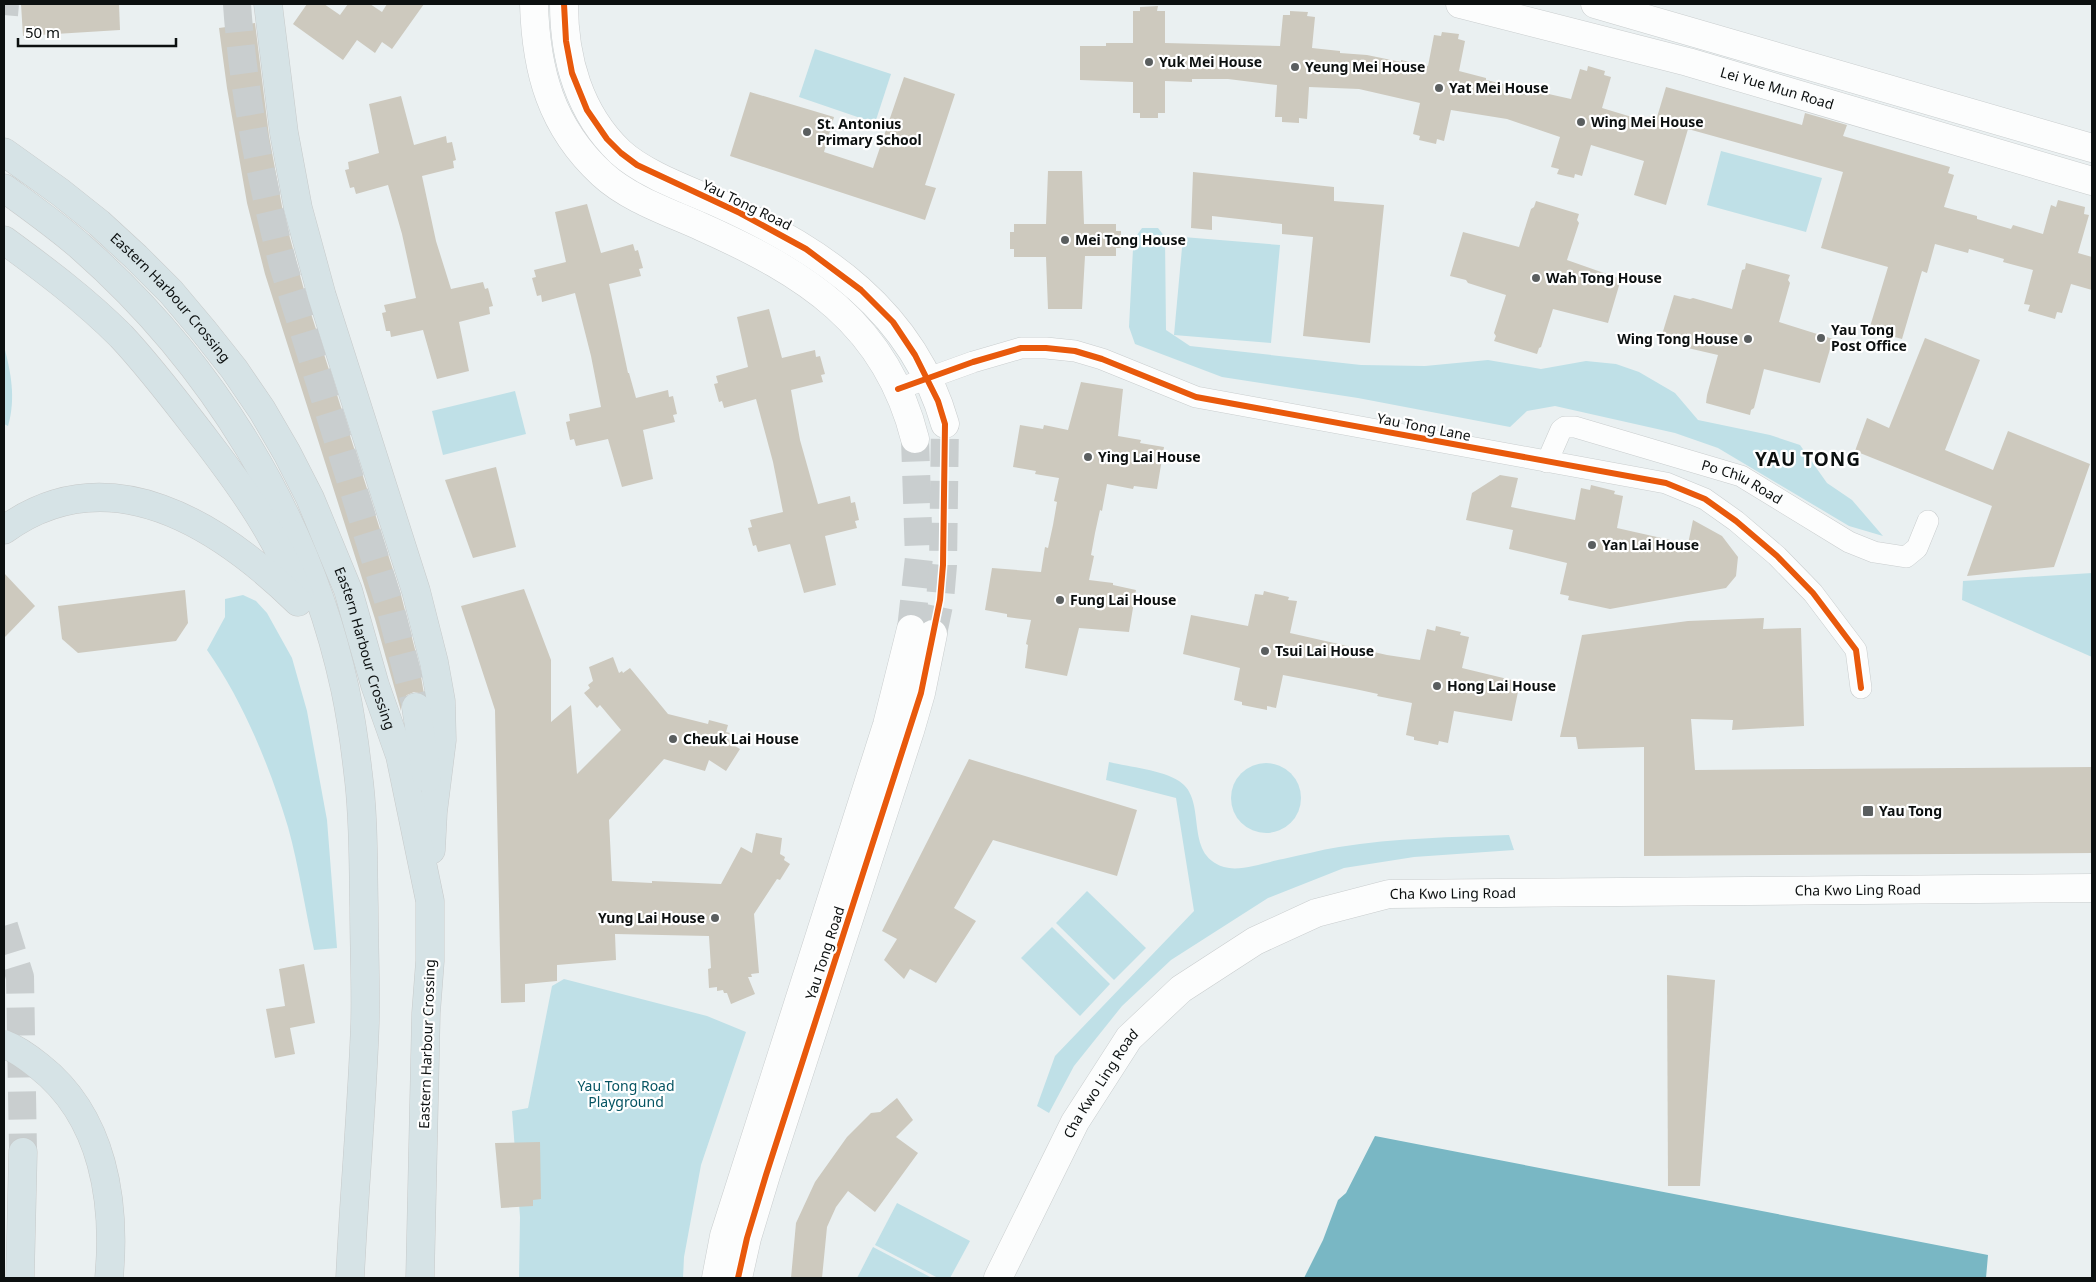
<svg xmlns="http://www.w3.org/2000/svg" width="2096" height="1282" font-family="'Noto Sans',sans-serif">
<rect width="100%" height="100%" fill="#eaf0f1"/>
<g fill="#bfe0e7">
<path d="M 815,49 L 891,74 L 875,123 L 799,97 Z"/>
<path d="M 1721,151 L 1822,178 L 1806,232 L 1707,205 Z"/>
<path d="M 1142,228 L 1158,228 L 1165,237 L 1166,330 L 1190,346 L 1361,365 L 1425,366 L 1488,360 L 1541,369 L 1586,361 L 1616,364 L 1639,372 L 1675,393 L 1698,420 L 1770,435 L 1800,445 L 1827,483 L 1852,500 L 1883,536 L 1849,526 L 1718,448 L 1675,433 L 1555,406 L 1527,411 L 1510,427 L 1358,398 L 1222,377 L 1135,344 L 1129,327 L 1133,249 L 1137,235 Z"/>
<path d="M 1183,237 L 1280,245 L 1271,343 L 1174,335 Z"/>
<path d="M 4,346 C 11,373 16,398 8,426 L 4,424 Z"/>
<path d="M 515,391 L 526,434 L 443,455 L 432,411 Z"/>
<path d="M 2092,573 L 2092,657 L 1962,600 L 1963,581 Z"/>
<path d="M 243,595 L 256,601 L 267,613 L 292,658 L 307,711 L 327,820 L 337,948 L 314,950 C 305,909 299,867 288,827 C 270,767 243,701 207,650 L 225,617 L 225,599 Z"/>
<path d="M 1109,762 C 1130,767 1162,770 1179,781 C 1209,800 1182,854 1224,867 C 1241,872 1266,862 1283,859 C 1302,855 1320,850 1339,847 C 1395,838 1453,837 1509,835 L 1514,850 L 1414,857 L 1344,868 L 1268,898 L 1171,960 L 1122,1006 L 1074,1066 L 1049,1113 L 1037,1106 L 1055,1056 L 1194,911 L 1176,798 L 1106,780 Z"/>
<circle cx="1266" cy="798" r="35"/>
<path d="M 1087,891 L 1146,948 L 1114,980 L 1056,923 Z"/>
<path d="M 1052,927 L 1110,984 L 1080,1016 L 1021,958 Z"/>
<path d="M 564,979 L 707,1016 L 746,1032 L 701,1165 L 684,1257 L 683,1278 L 519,1278 L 520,1217 L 512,1111 L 528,1108 L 552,986 Z"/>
<path d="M 897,1203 L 970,1241 L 950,1278 L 938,1278 L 875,1245 Z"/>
<path d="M 873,1247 L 932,1278 L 857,1278 Z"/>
</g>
<path fill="#79b7c4" d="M 1375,1136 L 1988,1255 L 1986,1278 L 1304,1278 L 1323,1240 L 1338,1200 L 1346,1193 Z"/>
<g fill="#cdc9be">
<path d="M 21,4 L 119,4 L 120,30 L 23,36 Z"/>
<path d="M 307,4 L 324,4 L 340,15 L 348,4 L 370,4 L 382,12 L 387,4 L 424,4 L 392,49 L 382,42 L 375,53 L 357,40 L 343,60 L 293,24 Z"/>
<path d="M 1158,6 L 1157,11 L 1165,11 L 1165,43 L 1280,46 L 1283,15 L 1290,15 L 1290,11 L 1308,12 L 1307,16 L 1315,17 L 1312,48 L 1340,51 L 1340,53 L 1367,55 L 1401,62 L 1401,60 L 1428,66 L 1434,35 L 1441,36 L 1442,32 L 1459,34 L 1458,39 L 1465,41 L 1459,71 L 1486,78 L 1486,80 L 1571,99 L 1580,69 L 1587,71 L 1588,66 L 1605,71 L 1604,75 L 1611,77 L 1602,108 L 1655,124 L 1666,87 L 1802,125 L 1805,113 L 1847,125 L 1843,136 L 1950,167 L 1948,173 L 1954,175 L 1944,207 L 1977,216 L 1977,219 L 2011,229 L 2013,225 L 2043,234 L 2051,205 L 2056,207 L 2058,200 L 2085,207 L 2084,214 L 2089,215 L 2078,253 L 2092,257 L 2092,290 L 2071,284 L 2062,313 L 2057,312 L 2055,319 L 2028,311 L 2030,305 L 2024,304 L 2033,270 L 2003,262 L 2004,259 L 1969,249 L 1968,253 L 1935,244 L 1927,273 L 1922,271 L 1902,339 L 1869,330 L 1888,267 L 1821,248 L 1843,172 L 1688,129 L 1666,205 L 1634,195 L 1644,161 L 1591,145 L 1582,176 L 1575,174 L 1574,178 L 1557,174 L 1559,169 L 1551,167 L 1560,137 L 1507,119 L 1451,110 L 1444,141 L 1437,139 L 1436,144 L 1419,140 L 1420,136 L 1413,134 L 1420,103 L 1359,89 L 1309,87 L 1307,119 L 1299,118 L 1299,123 L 1282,122 L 1282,117 L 1275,117 L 1277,85 L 1228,79 L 1192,79 L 1192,82 L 1165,81 L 1165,113 L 1158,113 L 1158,118 L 1140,118 L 1140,113 L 1133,113 L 1133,82 L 1080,80 L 1080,46 L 1106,46 L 1106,43 L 1133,43 L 1133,11 L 1140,11 L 1140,7 Z"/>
<path d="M 255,23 L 269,136 L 283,212 L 307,301 L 401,595 L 419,665 L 424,694 L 414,692 L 407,695 L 401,702 L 401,711 L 375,619 L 265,274 L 247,203 L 227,88 L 219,28 Z"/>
<path d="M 904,77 L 955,94 L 925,185 L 936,188 L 925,220 L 730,156 L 750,92 L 834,117 L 824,152 L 873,168 Z"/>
<path d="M 401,96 L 414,145 L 446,136 L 447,143 L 452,142 L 456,160 L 453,161 L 454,168 L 422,176 L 436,241 L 451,289 L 483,282 L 485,289 L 488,288 L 493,306 L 489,307 L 490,314 L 459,322 L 469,371 L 437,379 L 423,330 L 391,337 L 390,331 L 386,331 L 382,313 L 386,312 L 384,305 L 416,298 L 402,234 L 388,185 L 356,194 L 354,187 L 350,188 L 345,170 L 349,169 L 348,162 L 379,153 L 369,104 Z"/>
<path d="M 1048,171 L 1082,171 L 1084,224 L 1116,224 L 1116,231 L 1121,231 L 1121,248 L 1116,248 L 1116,256 L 1085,256 L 1082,309 L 1048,309 L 1046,257 L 1014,257 L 1014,249 L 1010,249 L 1010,232 L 1014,232 L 1014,224 L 1046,224 Z"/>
<path d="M 1193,172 L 1334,187 L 1334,201 L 1384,205 L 1370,343 L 1303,336 L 1313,237 L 1282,234 L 1282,224 L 1212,216 L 1212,230 L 1191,228 Z"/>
<path d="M 1536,201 L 1579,214 L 1577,220 L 1579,223 L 1567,260 L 1621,279 L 1608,323 L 1553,309 L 1541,347 L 1539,348 L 1537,354 L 1494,341 L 1496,336 L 1494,333 L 1506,295 L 1468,283 L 1466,280 L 1450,276 L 1463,232 L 1519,247 L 1531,209 L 1534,207 Z"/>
<path d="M 587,204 L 601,253 L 633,244 L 635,251 L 638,250 L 643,268 L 639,269 L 641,276 L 609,284 L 628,373 L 629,373 L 636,398 L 668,390 L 669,397 L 673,396 L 677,414 L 673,415 L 675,422 L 643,430 L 653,479 L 622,487 L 608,439 L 576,446 L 574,439 L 570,440 L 566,422 L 570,421 L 569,414 L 601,407 L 591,356 L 575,293 L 542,302 L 541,295 L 537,296 L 532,278 L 536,277 L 534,270 L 566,262 L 555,212 Z"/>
<path d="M 1746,263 L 1790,275 L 1788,280 L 1790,283 L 1779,322 L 1833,339 L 1820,383 L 1764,369 L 1754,408 L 1751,410 L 1750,415 L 1706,403 L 1707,395 L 1718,355 L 1679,346 L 1678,343 L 1661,338 L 1674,295 L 1690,299 L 1693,298 L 1732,309 L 1742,270 L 1745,269 Z"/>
<path d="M 769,309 L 782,358 L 815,350 L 816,357 L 820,356 L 825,374 L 821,375 L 823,382 L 791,390 L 800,440 L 818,504 L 850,496 L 851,503 L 855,502 L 859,520 L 855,521 L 857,528 L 825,536 L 836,585 L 804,593 L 790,544 L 758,552 L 756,545 L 753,546 L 748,528 L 752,527 L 750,520 L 783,512 L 773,462 L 756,399 L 724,408 L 722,401 L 719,402 L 714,384 L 718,383 L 716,376 L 748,367 L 737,317 Z"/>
<path d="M 1925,338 L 1980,360 L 1945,450 L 1993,470 L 2008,431 L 2090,464 L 2054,567 L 1967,576 L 1992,506 L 1855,451 L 1867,418 L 1889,428 Z"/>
<path d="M 1081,382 L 1123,389 L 1118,436 L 1141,440 L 1140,443 L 1164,447 L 1157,489 L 1134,486 L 1133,489 L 1107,484 L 1102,511 L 1100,510 L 1095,533 L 1091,555 L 1094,556 L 1089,580 L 1113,583 L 1113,585 L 1136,590 L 1129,632 L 1079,628 L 1067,676 L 1025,668 L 1028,645 L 1026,644 L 1031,620 L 1007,617 L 1007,614 L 985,610 L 992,568 L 1041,572 L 1045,547 L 1048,548 L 1053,525 L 1057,502 L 1054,501 L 1059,478 L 1035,474 L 1036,471 L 1013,467 L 1020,425 L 1043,429 L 1044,425 L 1068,430 Z"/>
<path d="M 496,467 L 516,547 L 473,558 L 445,480 Z"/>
<path d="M 1500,475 L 1518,478 L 1511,507 L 1575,520 L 1581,488 L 1590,490 L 1591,485 L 1615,491 L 1614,494 L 1623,496 L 1617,528 L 1688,544 L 1693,520 L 1722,536 L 1738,557 L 1736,576 L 1726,588 L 1610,609 L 1568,600 L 1569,596 L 1560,594 L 1567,563 L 1509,549 L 1513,530 L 1466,520 L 1472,493 Z"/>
<path d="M 4,573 L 35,606 L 4,638 Z"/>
<path d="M 524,589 L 551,660 L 551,722 L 571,705 L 577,774 L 621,730 L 600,705 L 597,708 L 584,693 L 590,688 L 588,685 L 593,681 L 589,667 L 613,657 L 619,673 L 622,671 L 623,673 L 630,668 L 668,714 L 708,724 L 709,720 L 728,725 L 726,732 L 730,733 L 728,739 L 731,740 L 730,743 L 740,749 L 726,771 L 709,760 L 705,771 L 664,759 L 609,820 L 612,881 L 652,883 L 652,881 L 721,884 L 741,847 L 752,853 L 756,833 L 782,838 L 780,854 L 785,857 L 784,860 L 790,864 L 780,880 L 777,879 L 754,914 L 759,973 L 751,974 L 752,977 L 748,977 L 755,994 L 731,1004 L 727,993 L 724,993 L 723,990 L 717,991 L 717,987 L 709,988 L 708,969 L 711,968 L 709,936 L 615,934 L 616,960 L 557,965 L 557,981 L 525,984 L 525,1002 L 501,1003 L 495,710 L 461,606 Z"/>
<path d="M 185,590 L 188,623 L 176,641 L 78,653 L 62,639 L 58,606 Z"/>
<path d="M 1264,591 L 1289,597 L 1288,600 L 1297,601 L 1290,633 L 1387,655 L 1420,660 L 1427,629 L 1435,631 L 1436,626 L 1461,632 L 1460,635 L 1469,637 L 1462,668 L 1520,682 L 1512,721 L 1454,711 L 1448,743 L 1439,741 L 1438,745 L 1414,740 L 1414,737 L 1406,735 L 1412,703 L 1377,696 L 1378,694 L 1355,689 L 1283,675 L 1276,708 L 1267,706 L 1267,710 L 1242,705 L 1242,702 L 1234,700 L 1240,668 L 1183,654 L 1191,615 L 1248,626 L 1255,594 L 1263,595 Z"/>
<path d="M 1764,618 L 1763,629 L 1801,628 L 1804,726 L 1732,730 L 1733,720 L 1691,719 L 1695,770 L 2092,767 L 2092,853 L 1644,856 L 1644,747 L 1578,749 L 1576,737 L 1560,737 L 1582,635 L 1688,621 Z"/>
<path d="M 969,759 L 1137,810 L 1117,876 L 993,840 L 954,908 L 976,921 L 936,983 L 910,969 L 904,979 L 884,960 L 897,939 L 882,931 Z"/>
<path d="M 304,964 L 315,1023 L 290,1028 L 295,1054 L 275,1058 L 266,1009 L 285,1006 L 279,969 Z"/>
<path d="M 1667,975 L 1715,980 L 1700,1186 L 1668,1186 Z"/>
<path d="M 897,1098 L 913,1120 L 896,1137 L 918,1153 L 875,1212 L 848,1191 L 836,1207 L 827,1227 L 822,1278 L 791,1278 L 796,1223 L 815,1182 L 847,1137 L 871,1113 L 880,1112 Z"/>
<path d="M 540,1142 L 541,1199 L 533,1200 L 533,1206 L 501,1208 L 495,1143 Z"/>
</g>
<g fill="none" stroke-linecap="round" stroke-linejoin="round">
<g stroke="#c9cecf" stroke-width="28" stroke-dasharray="28 14" stroke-linecap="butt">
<path d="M 911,629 L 919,557 L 915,439"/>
<path d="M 933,634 L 940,600 L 943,565 L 945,424"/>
</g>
<g stroke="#c9cecf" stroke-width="28" stroke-dasharray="28 14" stroke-linecap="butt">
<path d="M 237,4 C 243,92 261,180 283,265 L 389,603 L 416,707"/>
<path d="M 4,15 L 5,4"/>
<path d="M 4,926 L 20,977 L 23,1152"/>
</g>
<defs>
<g id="street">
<path d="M 898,389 L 973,362 L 1021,348 L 1046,348 L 1075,351 L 1102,359 L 1196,397 L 1666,483 L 1705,499 L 1736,521 L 1777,556 L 1813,593 L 1856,650 L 1861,688"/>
<path id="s1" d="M 1547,462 L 1561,430 L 1565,427 L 1575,427 L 1741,476 L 1849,542 L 1874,552 L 1906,557 L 1917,548 L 1928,521"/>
</g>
<g id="secondary">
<path d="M 534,4 C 536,71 551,127 602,174 C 629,199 669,212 702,227 C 805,273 886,323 915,439"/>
<path d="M 564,4 C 564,58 579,113 620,152 C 645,175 689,190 720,204 C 822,250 913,311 945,424"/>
<path id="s2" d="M 1460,4 L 1688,62 L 2092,181"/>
<path d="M 1595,4 L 2092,148"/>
<path d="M 716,1278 L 724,1236 L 887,725 L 911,629"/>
<path d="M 738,1278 L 747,1238 L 766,1175 L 910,731 L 921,693 L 933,634"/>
<path id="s3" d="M 998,1278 L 1075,1122 L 1129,1038 L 1181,989 L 1255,941 L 1316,913 L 1389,894 L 2092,888"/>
</g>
<g id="highway">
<path d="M 268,4 L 284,133 L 298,208 L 322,296 L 416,591 L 434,662 L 441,701 L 442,740 L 433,812 L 431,850"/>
<path id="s4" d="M 4,152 L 60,192 L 99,223 L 136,257 L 171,292 L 203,330 L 234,369 L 262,410 L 287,453 L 310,498 L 348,590 L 375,685 L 400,756 L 430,901 L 430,961 L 426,1013 L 420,1278"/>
<path d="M 4,188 C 30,207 57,226 81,247 C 213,363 308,518 345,689 C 351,717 355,746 358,773 C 364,817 363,863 364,907 C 364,946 366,985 365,1023 C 362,1108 354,1193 350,1278"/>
<path d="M 4,240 C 45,270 85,300 121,336 C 151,368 178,404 205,439 C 244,490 277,536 300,597"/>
<path d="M 4,530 C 109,454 219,525 298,602"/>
<path d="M 416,707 L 427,778"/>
<path d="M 20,1278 L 23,1152"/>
</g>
</defs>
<use href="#street" stroke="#c9cdce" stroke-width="22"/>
<use href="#secondary" stroke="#c9cdce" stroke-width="29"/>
<use href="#highway" stroke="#c7caca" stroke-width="29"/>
<use href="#street" stroke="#fcfdfd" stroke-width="21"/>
<use href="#secondary" stroke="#fcfdfd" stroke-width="28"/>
<use href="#highway" stroke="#d6e3e6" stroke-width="28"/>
<defs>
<path id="highway-bridge" d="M 4,1044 C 17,1049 29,1058 39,1066 C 104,1117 116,1202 109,1278"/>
</defs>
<use href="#highway-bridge" stroke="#c7caca" stroke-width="29" stroke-linecap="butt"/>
<use href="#highway-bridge" stroke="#d6e3e6" stroke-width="28"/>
<defs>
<g id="cycleway">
<path d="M 564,4 L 566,41 L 572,73 L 587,110 L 607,139 L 621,153 L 637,165 L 740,213 L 806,249 L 861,290 L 893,322 L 915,355 L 938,401 L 945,424 L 943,565 L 940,600 L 921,693 L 766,1175 L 747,1238 L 738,1278"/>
<path d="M 898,389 L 973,362 L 1021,348 L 1046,348 L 1075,351 L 1102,359 L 1196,397 L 1666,483 L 1705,499 L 1736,521 L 1777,556 L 1813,593 L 1856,650 L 1861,688"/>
</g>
</defs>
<use href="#cycleway" stroke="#fff" stroke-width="9"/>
<use href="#cycleway" stroke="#e8590c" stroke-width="6"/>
</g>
<g fill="#5a5e5f" stroke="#fff" stroke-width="2">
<circle cx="1149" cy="62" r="5"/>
<circle cx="1295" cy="67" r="5"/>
<circle cx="1439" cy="88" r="5"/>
<circle cx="1581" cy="122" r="5"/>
<circle cx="807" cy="132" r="5"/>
<circle cx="1065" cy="240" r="5"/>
<circle cx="1536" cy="278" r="5"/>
<circle cx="1821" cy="338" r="5"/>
<circle cx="1748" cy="339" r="5"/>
<circle cx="1088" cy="457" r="5"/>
<circle cx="1592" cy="545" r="5"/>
<circle cx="1060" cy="600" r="5"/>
<circle cx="1265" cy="651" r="5"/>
<circle cx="1437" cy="686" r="5"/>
<circle cx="673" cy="739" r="5"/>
<rect x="1862" y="805" width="12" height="12" rx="2.5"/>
<circle cx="715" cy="918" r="5"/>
</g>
<g text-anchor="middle" stroke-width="4.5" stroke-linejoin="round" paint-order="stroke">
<g font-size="14" font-weight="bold" fill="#0c1010" stroke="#fff" text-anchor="start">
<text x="1159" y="67">Yuk Mei House</text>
<text x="1305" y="72">Yeung Mei House</text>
<text x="1449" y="93">Yat Mei House</text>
<text x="1591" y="127">Wing Mei House</text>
<text x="817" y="129">St. Antonius<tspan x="817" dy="16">Primary School</tspan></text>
<text x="1075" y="245">Mei Tong House</text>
<text x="1546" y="283">Wah Tong House</text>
<text x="1831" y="335">Yau Tong<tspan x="1831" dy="16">Post Office</tspan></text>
<text x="1738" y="344" text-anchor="end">Wing Tong House</text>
<text x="1098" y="462">Ying Lai House</text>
<text x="1602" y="550">Yan Lai House</text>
<text x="1070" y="605">Fung Lai House</text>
<text x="1275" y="656">Tsui Lai House</text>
<text x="1447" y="691">Hong Lai House</text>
<text x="683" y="744">Cheuk Lai House</text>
<text x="1879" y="816">Yau Tong</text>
<text x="705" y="923" text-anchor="end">Yung Lai House</text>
</g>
<g font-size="14" fill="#0c1010" stroke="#fff">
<text dy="5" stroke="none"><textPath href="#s2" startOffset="328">Lei Yue Mun Road</textPath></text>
<text transform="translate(747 205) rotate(26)" y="5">Yau Tong Road</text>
<text dy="5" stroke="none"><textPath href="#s4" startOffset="222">Eastern Harbour Crossing</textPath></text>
<text transform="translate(1424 427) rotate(11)" y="5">Yau Tong Lane</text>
<text dy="5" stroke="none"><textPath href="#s1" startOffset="226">Po Chiu Road</textPath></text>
<text dy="5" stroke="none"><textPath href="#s4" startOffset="628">Eastern Harbour Crossing</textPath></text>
<text dy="5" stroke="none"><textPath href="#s3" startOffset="1045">Cha Kwo Ling Road</textPath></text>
<text dy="5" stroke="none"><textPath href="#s3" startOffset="640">Cha Kwo Ling Road</textPath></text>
<text transform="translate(825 953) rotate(-72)" y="5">Yau Tong Road</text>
<text transform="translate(427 1044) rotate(-88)" y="5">Eastern Harbour Crossing</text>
<text dy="5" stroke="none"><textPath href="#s3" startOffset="220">Cha Kwo Ling Road</textPath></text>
</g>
<g font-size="14" fill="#055462" stroke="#fff">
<text x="626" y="1091">Yau Tong Road<tspan x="626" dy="16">Playground</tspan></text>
</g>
<g font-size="19" font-weight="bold" letter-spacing="1" fill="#0c1010" stroke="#fff">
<text x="1808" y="466">YAU TONG</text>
</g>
</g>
<rect width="2096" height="1282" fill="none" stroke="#0c1010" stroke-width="10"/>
<path d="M18 38v8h158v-8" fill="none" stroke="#0c1010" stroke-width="2.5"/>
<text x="25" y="38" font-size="15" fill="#0c1010" stroke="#ffffff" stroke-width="4" paint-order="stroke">50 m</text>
</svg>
